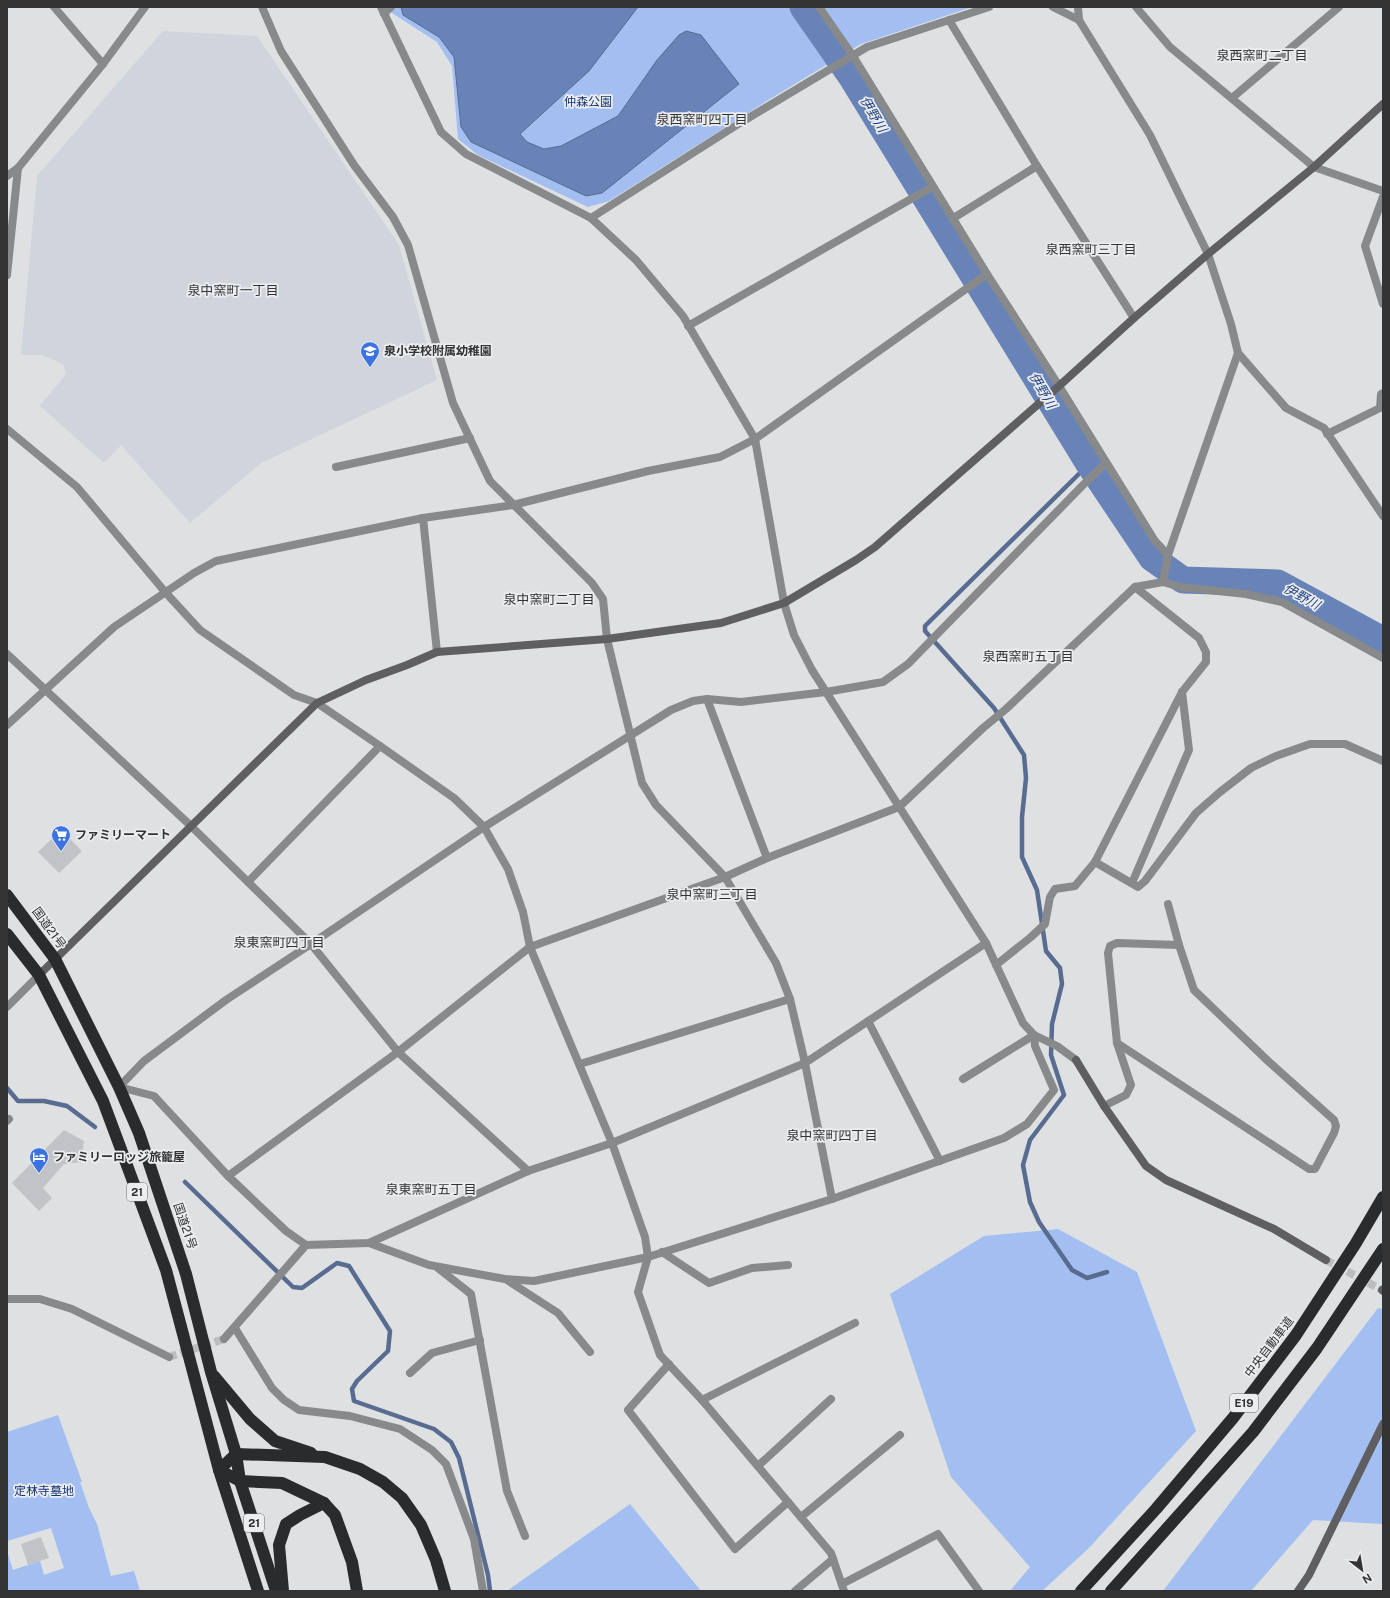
<svg xmlns="http://www.w3.org/2000/svg" width="1390" height="1598" font-family="'Public Sans','Noto Sans JP',sans-serif">
<rect width="100%" height="100%" fill="#dee0e2"/>
<path fill="#cfd4dd" d="M 163,31 L 257,36 L 399,245 L 437,380 L 261,463 L 190,523 L 121,445 L 104,463 L 40,406 L 66,374 L 63,364 L 42,355 L 21,355 L 37,176 Z"/>
<g fill="#a3bef0">
<path d="M 389,7 L 972,7 L 861,44 L 770,99 L 609,201 L 588,207 L 478,155 L 458,139 L 452,66 L 437,42 L 392,13 Z"/>
<path d="M 1058,1229 L 1137,1272 L 1196,1431 L 1088,1549 L 1042,1591 L 1010,1591 L 1030,1567 L 951,1477 L 890,1294 L 984,1236 Z"/>
<path d="M 1378,1308 L 1383,1309 L 1383,1528 L 1382,1524 L 1313,1520 L 1251,1591 L 1163,1591 Z"/>
<path d="M 58,1415 L 82,1482 L 80,1482 L 89,1508 L 97,1524 L 111,1576 L 134,1571 L 140,1591 L 7,1591 L 7,1551 L 13,1570 L 40,1561 L 44,1575 L 64,1568 L 51,1528 L 7,1541 L 7,1432 Z"/>
<path d="M 630,1504 L 701,1591 L 507,1591 Z"/>
</g>
<path fill="#6883b7" stroke="#586b90" d="M 401,7 L 638,7 L 589,71 L 520,134 L 527,142 L 544,149 L 561,146 L 618,116 L 657,60 L 679,35 L 686,31 L 701,35 L 739,84 L 602,193 L 586,196 L 471,142 L 461,127 L 454,57 L 439,37 L 403,15 Z"/>
<g fill="none" stroke-linecap="round" stroke-linejoin="round">
<g stroke="#586b90" stroke-width="4.5">
<path d="M 1089,464 L 925,626 L 925,631 L 994,708 L 1024,755 L 1026,778 L 1022,817 L 1022,857 L 1037,890 L 1046,951 L 1060,968 L 1062,984 L 1052,1024 L 1051,1055 L 1064,1095 L 1030,1140 L 1023,1165 L 1030,1202 L 1039,1222 L 1072,1270 L 1087,1278 L 1107,1272"/>
<path d="M 7,1088 L 18,1101 L 44,1101 L 67,1106 L 95,1127"/>
<path d="M 185,1182 L 293,1287 L 302,1288 L 337,1263 L 349,1266 L 390,1331 L 388,1351 L 357,1381 L 352,1389 L 354,1401 L 434,1429 L 451,1442 L 459,1458 L 488,1575 L 490,1591"/>
</g>
<path stroke="#6883b7" stroke-width="27" d="M 803,7 L 851,76 L 1089,464 L 1152,558 L 1183,580 L 1278,583 L 1383,640"/>
</g>
<g fill="#c2c3c6">
<path d="M 61,830 L 82,851 L 59,873 L 38,852 Z"/>
<path d="M 64,1130 L 84,1141 L 81,1162 L 64,1164 L 43,1188 L 52,1198 L 39,1211 L 12,1183 Z"/>
<path d="M 41,1537 L 49,1558 L 28,1565 L 21,1544 Z"/>
</g>
<g fill="none" stroke-linecap="round" stroke-linejoin="round">
<g stroke="#bcbdbf" stroke-width="8" stroke-dasharray="8 4" stroke-linecap="butt">
<path d="M 1326,1260 L 1382,1290"/>
<path d="M 169,1357 L 224,1339"/>
</g>
<g stroke="#88898a" stroke-width="8">
<path d="M 54,7 L 103,64"/>
<path d="M 262,7 L 281,51 L 354,165 L 393,217 L 408,245 L 453,403 L 490,481 L 592,583 L 603,599 L 607,639 L 642,783 L 656,805 L 725,877 L 776,963 L 790,999 L 805,1063 L 832,1199"/>
<path d="M 381,7 L 441,132 L 466,154 L 591,218 L 636,260 L 683,316 L 755,439 L 784,603 L 794,635 L 812,670 L 986,943 L 1023,1023 L 1034,1035 L 1057,1046 L 1076,1060"/>
<path d="M 819,7 L 853,56 L 987,274 L 1059,386 L 1155,541 L 1168,555"/>
<path d="M 1053,7 L 1079,20"/>
<path d="M 1078,7 L 1079,20 L 1150,135 L 1208,254 L 1231,324 L 1238,353 L 1286,408 L 1324,428 L 1383,516"/>
<path d="M 1136,7 L 1170,47 L 1314,167 L 1383,191"/>
<path d="M 384,14 L 391,7"/>
<path d="M 949,20 L 1037,166 L 1134,318"/>
<path d="M 1232,98 L 1339,7"/>
<path d="M 7,176 L 18,168 L 103,64 L 145,7"/>
<path d="M 1383,197 L 1365,246 L 1383,304"/>
<path d="M 591,218 L 740,123 L 867,47 L 989,7"/>
<path d="M 952,219 L 1037,166"/>
<path d="M 7,275 L 18,168"/>
<path d="M 688,326 L 932,187"/>
<path d="M 7,429 L 77,487 L 166,593 L 200,630 L 294,695 L 317,703 L 380,746 L 454,798 L 484,827 L 508,869 L 523,912 L 530,947 L 612,1143 L 645,1237 L 648,1257 L 638,1292 L 660,1355 L 702,1400 L 831,1553 L 844,1591"/>
<path d="M 1327,434 L 1380,408 L 1381,394 L 1383,393"/>
<path d="M 336,467 L 470,438"/>
<path d="M 423,518 L 437,652"/>
<path d="M 1163,582 L 1168,555 L 1238,353"/>
<path d="M 7,654 L 191,826 L 311,944 L 398,1052 L 528,1171"/>
<path d="M 707,699 L 767,858"/>
<path d="M 7,725 L 114,627 L 194,573 L 216,561 L 423,518 L 513,505 L 648,471 L 720,457 L 755,439 L 987,274"/>
<path d="M 1095,862 L 1138,887 L 1145,881 L 1196,813 L 1220,792 L 1251,768 L 1276,756 L 1310,744 L 1345,744 L 1383,761"/>
<path d="M 248,882 L 380,746"/>
<path d="M 1132,883 L 1189,750 L 1182,692"/>
<path d="M 986,943 L 805,1063 L 612,1143 L 528,1171 L 369,1243 L 306,1245 L 286,1231 L 228,1176 L 154,1096 L 119,1087 L 144,1061 L 226,1000 L 311,944 L 484,827 L 671,710 L 693,701 L 707,699 L 741,702 L 826,692 L 883,682 L 908,664 L 1085,483 L 1106,463"/>
<path d="M 996,965 L 1031,937 L 1045,924 L 1050,897 L 1055,889 L 1075,886 L 1095,862 L 1182,692 L 1206,662 L 1206,652 L 1199,638 L 1135,587"/>
<path d="M 7,1007 L 39,975"/>
<path d="M 868,1021 L 940,1161"/>
<path d="M 1117,1043 L 1309,1169 L 1315,1169 L 1334,1133 L 1336,1126 L 1334,1120 L 1268,1061 L 1194,990 L 1179,945 L 1168,904"/>
<path d="M 580,1064 L 790,999"/>
<path d="M 963,1079 L 1034,1035"/>
<path d="M 1104,1106 L 1126,1095 L 1131,1085 L 1117,1043 L 1108,953 L 1110,946 L 1117,943 L 1179,945"/>
<path d="M 7,1121 L 9,1119"/>
<path d="M 228,1176 L 398,1052 L 530,947 L 725,877 L 767,858 L 899,807 L 983,728 L 1006,709 L 1135,587 L 1163,582 L 1180,587 L 1246,594 L 1282,602 L 1383,658"/>
<path d="M 369,1243 L 429,1265 L 505,1279 L 534,1281 L 648,1257 L 832,1199 L 1004,1138 L 1027,1124 L 1054,1090 L 1035,1046 L 1034,1035"/>
<path d="M 662,1252 L 709,1283 L 752,1268 L 788,1265"/>
<path d="M 438,1268 L 471,1294 L 507,1491 L 525,1536"/>
<path d="M 507,1280 L 558,1313 L 590,1352"/>
<path d="M 7,1299 L 40,1299 L 72,1309 L 169,1357"/>
<path d="M 235,1328 L 272,1388 L 284,1400 L 299,1410 L 350,1416 L 400,1429 L 432,1450 L 446,1464 L 474,1539 L 483,1591"/>
<path d="M 224,1339 L 306,1245"/>
<path d="M 669,1364 L 628,1410 L 735,1549 L 788,1502"/>
<path d="M 410,1373 L 432,1353 L 480,1340"/>
<path d="M 702,1400 L 855,1323"/>
<path d="M 758,1466 L 831,1399"/>
<path d="M 801,1517 L 900,1435"/>
<path d="M 842,1584 L 938,1534 L 979,1591"/>
<path d="M 795,1591 L 833,1559"/>
</g>
<g stroke="#5f5f61" stroke-width="8">
<path d="M 39,975 L 317,703 L 366,680 L 407,665 L 437,652 L 607,639 L 721,623 L 784,603 L 856,560 L 875,547 L 1059,386 L 1134,318 L 1208,254 L 1314,167 L 1383,104"/>
<path d="M 1076,1060 L 1104,1106 L 1146,1166 L 1166,1180 L 1274,1229 L 1326,1260"/>
<path d="M 1382,1290 L 1383,1291"/>
<path d="M 1298,1591 L 1309,1575 L 1383,1424"/>
</g>
<g stroke="#2a2b2d" stroke-width="12">
<path d="M 7,895 L 55,959 L 119,1087 L 139,1133 L 186,1274 L 211,1372 L 236,1454 L 240,1481 L 276,1591"/>
<path d="M 7,934 L 39,975 L 103,1101 L 166,1270 L 219,1470 L 258,1591"/>
<path d="M 214,1376 L 250,1419 L 275,1441 L 311,1453"/>
<path d="M 219,1470 L 236,1454 L 325,1457 L 360,1469 L 383,1482 L 402,1498 L 421,1525 L 436,1560 L 445,1591"/>
<path d="M 219,1470 L 240,1481 L 282,1483 L 324,1503 L 335,1515 L 352,1562 L 357,1591"/>
<path d="M 283,1591 L 279,1545 L 286,1524 L 300,1515 L 324,1503"/>
<path d="M 1081,1591 L 1156,1509 L 1233,1418 L 1296,1335 L 1356,1243 L 1383,1197"/>
<path d="M 1111,1591 L 1253,1432 L 1317,1348 L 1383,1249"/>
</g>
</g>
<defs>
<symbol id="school-pin" viewBox="-11 -11 22 30"><path d="M0 17L-7.5 6A9.5 9.5 0 1 1 7.5 6Z" fill="#3c72e2" stroke="#ebedf0"/><path d="M0-5L7-2L0 1L-7-2ZM-4 1L0 2.5L4 1V4Q0 6-4 4Z" fill="#fff"/></symbol>
<symbol id="supermarket-pin" viewBox="-11 -11 22 30"><path d="M0 17L-7.5 6A9.5 9.5 0 1 1 7.5 6Z" fill="#3c72e2" stroke="#ebedf0"/><path d="M-6-5.5h2.5l.6 2H6L4.5 2H-2.5L-4.4-4H-6ZM-1.5 3.2a1.3 1.3 0 1 0 .1 0ZM3 3.2a1.3 1.3 0 1 0 .1 0Z" fill="#fff"/></symbol>
<symbol id="hotel-pin" viewBox="-11 -11 22 30"><path d="M0 17L-7.5 6A9.5 9.5 0 1 1 7.5 6Z" fill="#3c72e2" stroke="#ebedf0"/><path d="M-6-4.5h1.5V1H6V5H4.5V3h-9V5H-6ZM-4 0a1.8 1.8 0 1 1 3.6 0ZM.5 0V-2.5h3Q6-2.5 6 0Z" fill="#fff"/></symbol>
</defs>
<g fill-rule="evenodd">
<use href="#school-pin" x="359" y="340" width="22" height="30"/>
<use href="#supermarket-pin" x="50" y="824" width="22" height="30"/>
<use href="#hotel-pin" x="28" y="1146" width="22" height="30"/>
</g>
<g text-anchor="middle" stroke-width="3.5" stroke-linejoin="round" paint-order="stroke">
<g fill="#ebedf0" stroke="#6a6b6c" stroke-width="1">
<rect x="127" y="1183" width="20" height="18" rx="3"/>
<rect x="1230" y="1394" width="28" height="18" rx="3"/>
<rect x="244" y="1514" width="20" height="18" rx="3"/>
</g>
<g font-size="11" font-weight="bold" fill="#333334">
<text x="137" y="1196">21</text>
<text x="1244" y="1407">E19</text>
<text x="254" y="1527">21</text>
</g>
<g font-size="12" fill="#173574" stroke="#ebedf0">
<text x="588" y="106">仲森公園</text>
<text x="44" y="1495">定林寺墓地</text>
</g>
<g font-size="12" font-weight="bold" fill="#333334" stroke="#ebedf0" text-anchor="start">
<text x="384" y="355">泉小学校附属幼稚園</text>
<text x="75" y="839">ファミリーマート</text>
<text x="53" y="1161">ファミリーロッジ旅籠屋</text>
</g>
<g font-size="12" fill="#333334" stroke="#ebedf0">
<text transform="translate(49 928) rotate(54)" y="4">国道21号</text>
<text transform="translate(185 1226) rotate(71)" y="4">国道21号</text>
<text transform="translate(1269 1347) rotate(-53)" y="4">中央自動車道</text>
</g>
<g font-size="13" fill="#333334" stroke="#ebedf0">
<text x="1262" y="60">泉西窯町二丁目</text>
<text x="702" y="124">泉西窯町四丁目</text>
<text x="1091" y="254">泉西窯町三丁目</text>
<text x="233" y="295">泉中窯町一丁目</text>
<text x="549" y="604">泉中窯町二丁目</text>
<text x="1028" y="661">泉西窯町五丁目</text>
<text x="712" y="899">泉中窯町三丁目</text>
<text x="279" y="947">泉東窯町四丁目</text>
<text x="832" y="1140">泉中窯町四丁目</text>
<text x="431" y="1194">泉東窯町五丁目</text>
</g>
<g font-size="13" font-style="italic" fill="#224282" stroke="#ebedf0">
<text transform="translate(874 114) rotate(59)" y="5">伊野川</text>
<text transform="translate(1043 390) rotate(59)" y="5">伊野川</text>
<text transform="translate(1302 596) rotate(29)" y="5">伊野川</text>
</g>
</g>
<rect width="1390" height="1598" fill="none" stroke="#333334" stroke-width="16"/>
<g transform="translate(1362 1570) rotate(149)" stroke="#ebedf0" stroke-width="3" paint-order="stroke">
<path d="M0-3L7 15L0 10L-7 15Z" fill="#333334"/>
<text y="-6" font-size="11" font-weight="bold" text-anchor="middle" fill="#333334">N</text>
</g>
</svg>
